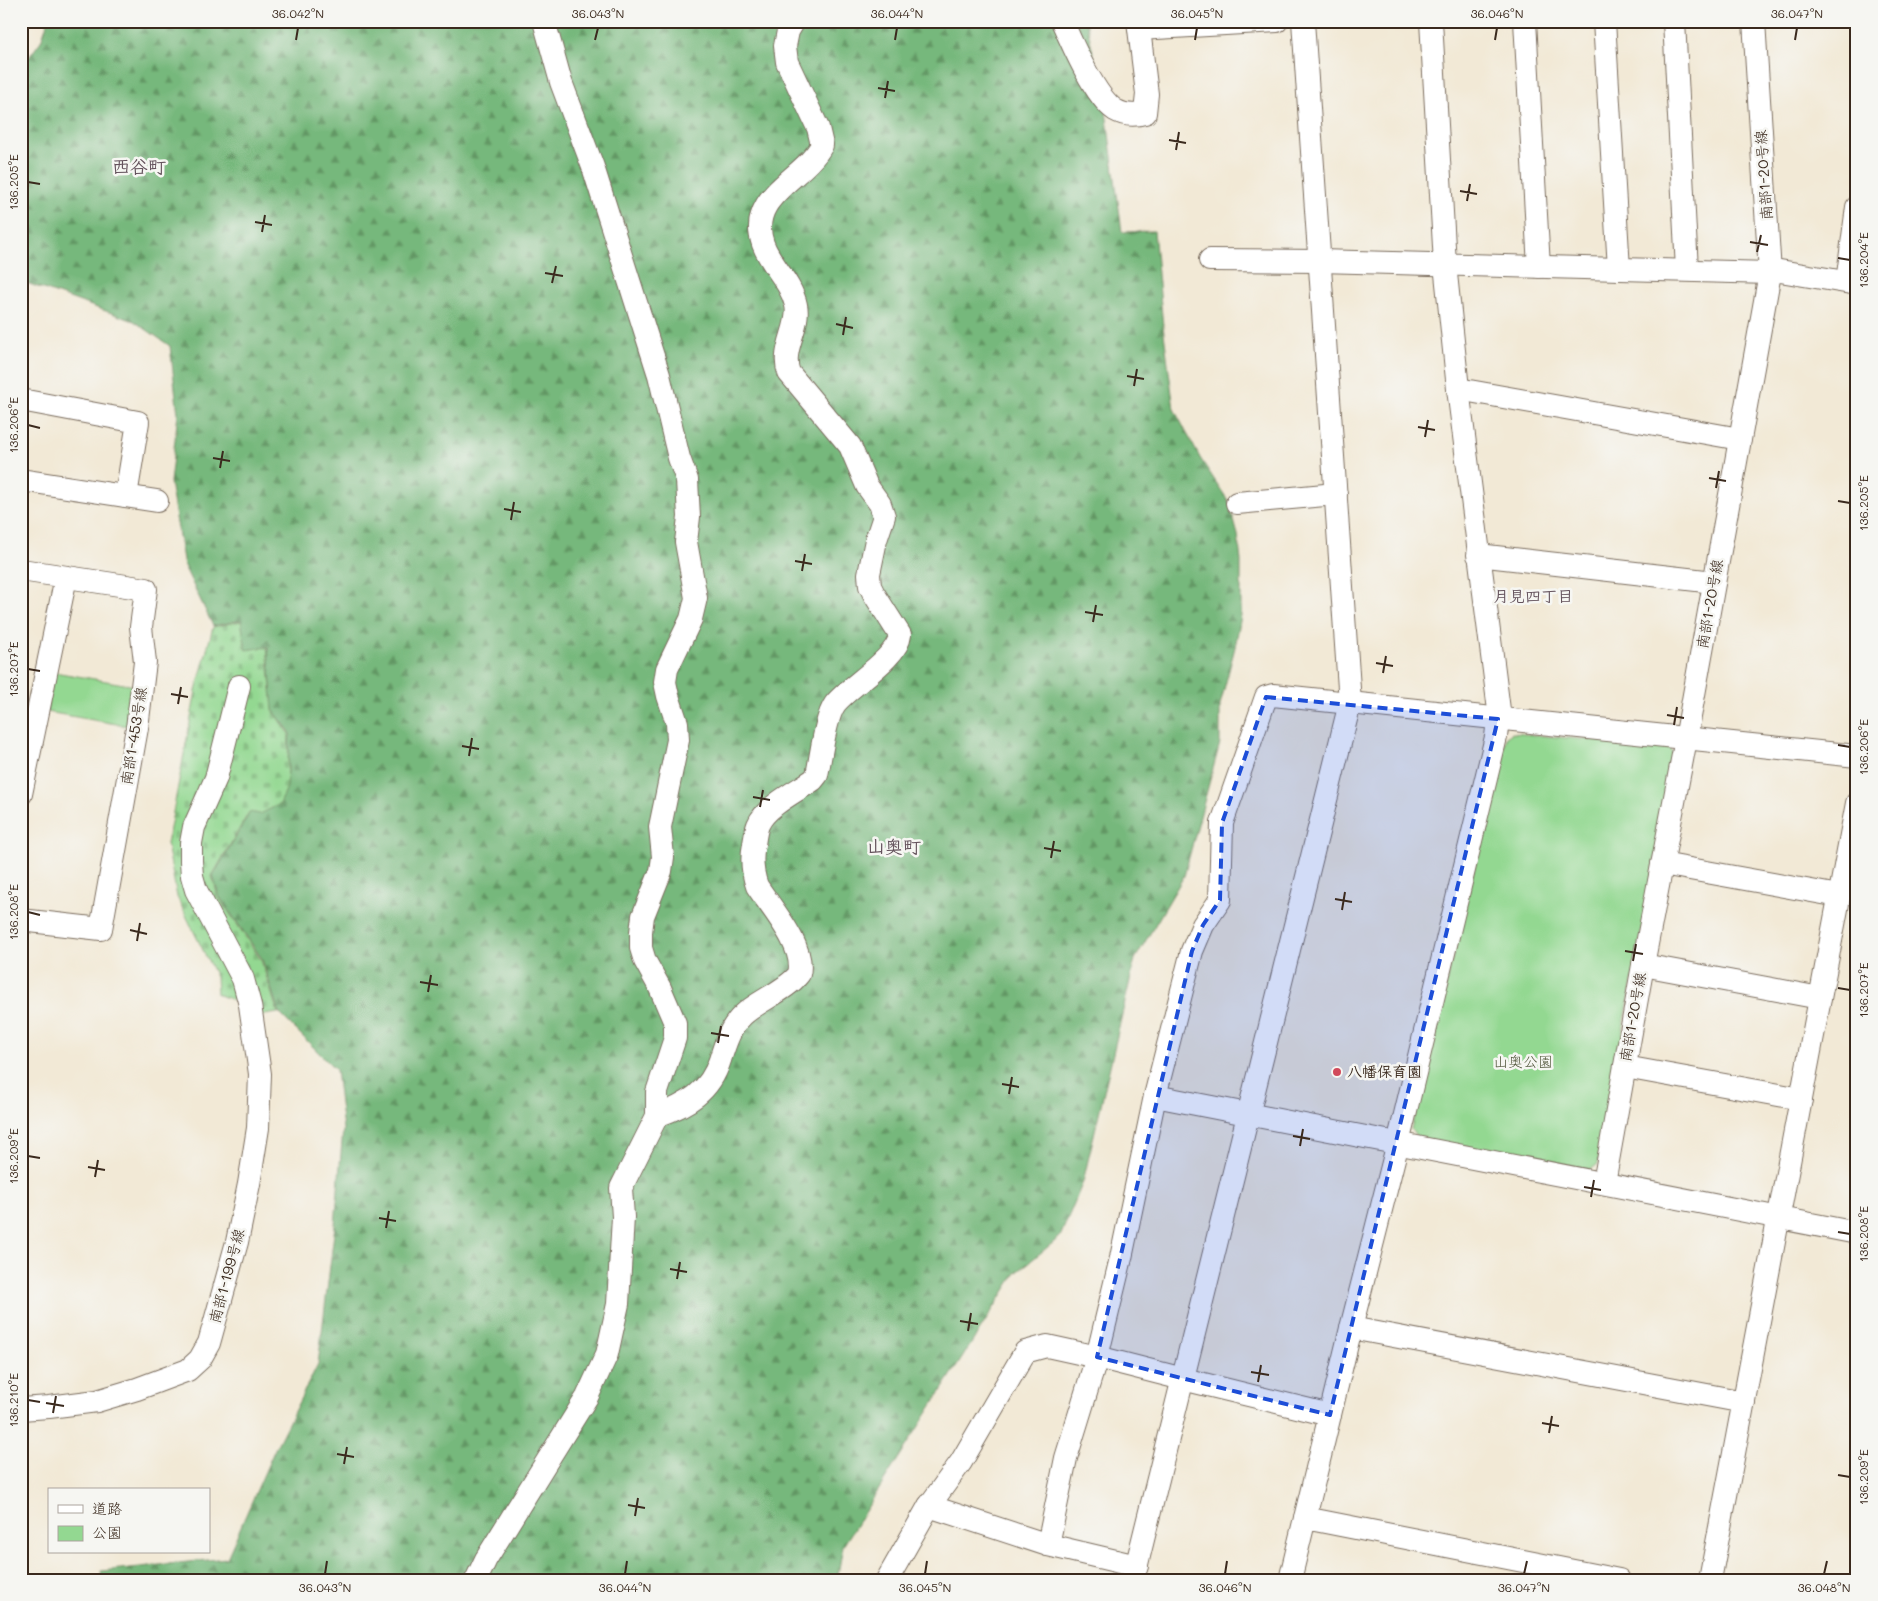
<svg xmlns="http://www.w3.org/2000/svg" width="1878" height="1601" font-family="Mali,'Klee One',sans-serif">
<defs>
<pattern id="forest-firs" width="22" height="20" patternUnits="userSpaceOnUse" patternTransform="scale(1.25)"><rect width="22" height="20" fill="#76b87b"/><path d="M5 1l3.5 6h-7zM16 11l3.5 6h-7z" fill="#629664"/></pattern>
<pattern id="cemetery-stones" width="16" height="16" patternUnits="userSpaceOnUse" patternTransform="scale(1.25)"><rect width="16" height="16" fill="#93d891"/><path d="M2 7V4a2 2 0 0 1 4 0v3zM10 15v-3a2 2 0 0 1 4 0v3z" fill="#80ba7d"/></pattern>
</defs>
<rect width="100%" height="100%" fill="#f6f6f2"/>
<filter id="ink" filterUnits="userSpaceOnUse"><feTurbulence type="fractalNoise" baseFrequency=".02" numOctaves="2"/><feDisplacementMap in="SourceGraphic" scale="10" xChannelSelector="R" yChannelSelector="G"/><feConvolveMatrix kernelMatrix="1 2 1 2 8 2 1 2 1" color-interpolation-filters="sRGB"/></filter>
<filter id="wash" filterUnits="userSpaceOnUse"><feTurbulence type="fractalNoise" baseFrequency=".0096" numOctaves="4" result="noise"/><feDisplacementMap in="SourceGraphic" scale="20" xChannelSelector="R" yChannelSelector="G"/><feGaussianBlur stdDeviation="1.12" result="paint"/><feColorMatrix in="noise" values="0 0 0 0 0 0 0 0 0 0 0 0 0 0 0 0 0 1.4 0 .05"/><feComposite in="paint" operator="in"/></filter>
<g filter="url(#wash)">
<rect width="100%" height="100%" fill="#f2e9d6"/>
<path fill="url(#forest-firs)" stroke="#58714c" d="M 48,21 L 1086,21 L 1106,111 L 1122,232 L 1154,231 L 1163,326 L 1174,409 L 1200,458 L 1229,502 L 1238,535 L 1241,561 L 1241,616 L 1235,647 L 1220,705 L 1220,743 L 1184,876 L 1135,959 L 1083,1182 L 1060,1237 L 1016,1273 L 843,1546 L 837,1580 L 102,1580 L 101,1571 L 227,1558 L 274,1451 L 318,1364 L 335,1225 L 343,1129 L 336,1070 L 279,1013 L 262,959 L 219,896 L 213,876 L 250,812 L 260,814 L 280,804 L 287,787 L 290,732 L 273,710 L 268,647 L 246,650 L 241,620 L 213,626 L 184,566 L 170,482 L 178,414 L 170,346 L 134,321 L 21,281 L 21,68 L 41,41 Z"/>
<path fill="url(#cemetery-stones)" stroke="#678158" d="M 241,621 L 246,650 L 267,647 L 273,710 L 289,733 L 287,787 L 280,804 L 260,814 L 249,812 L 212,876 L 218,896 L 261,960 L 278,1013 L 258,1016 L 243,1004 L 217,994 L 216,977 L 177,897 L 167,844 L 196,691 L 213,627 Z"/>
<g fill="#93d891" stroke="#678158">
<path d="M 54,672 L 135,686 L 128,726 L 47,712 Z"/>
<path d="M 1512,733 L 1669,747 L 1674,756 L 1598,1164 L 1589,1171 L 1416,1137 L 1411,1129 L 1506,737 Z"/>
</g>
</g>
<g filter="url(#ink)">
<g fill="none" stroke-linecap="round" stroke-linejoin="round">
<defs>
<g id="minor">
<path d="M 1062,21 C 1072,44 1095,97 1115,110 C 1125,116 1134,116 1145,113 L 1147,94 L 1139,29"/>
<path d="M 1138,21 L 1139,29 L 1277,21"/>
<path d="M 1525,21 L 1539,267"/>
<path d="M 1604,21 L 1619,269"/>
<path d="M 1674,21 L 1687,270"/>
<path d="M 1210,260 L 1319,261 L 1770,273 L 1780,271 L 1857,284"/>
<path d="M 1847,282 L 1857,207"/>
<path d="M 1458,389 L 1740,439"/>
<path d="M 21,400 L 138,422 L 126,496"/>
<path d="M 21,480 L 157,501"/>
<path d="M 1237,503 L 1336,494"/>
<path d="M 1478,555 L 1714,582"/>
<path d="M 21,570 L 146,589 L 141,627 L 145,662 L 137,728 L 101,929 L 21,920"/>
<path d="M 21,794 L 66,577"/>
<path d="M 1662,864 L 1839,896"/>
<path d="M 1643,965 L 1820,998"/>
<path d="M 1625,1067 L 1801,1099"/>
<path d="M 1155,1096 L 1857,1233"/>
<path d="M 657,1116 C 687,1105 710,1092 720,1060 C 725,1044 730,1027 743,1015 C 758,1001 787,990 799,974 C 806,947 771,908 757,886 C 752,872 751,859 754,844 C 755,838 756,830 758,825 C 766,806 797,791 813,780 L 817,775 C 821,757 825,718 835,704 C 849,686 898,658 900,635 L 874,594 L 870,586 L 869,574 L 876,540 L 884,516 L 880,504 L 867,486 L 850,446 L 789,373 C 780,350 801,326 796,305 C 791,282 771,266 763,244 C 746,196 804,179 822,145 L 818,128 L 787,62 L 785,46 L 788,31 L 794,21"/>
<path d="M 1604,1183 L 1643,965 L 1686,739 L 1770,273 L 1754,21"/>
<path d="M 1351,1328 L 1744,1402"/>
<path d="M 21,1409 L 49,1407 L 97,1401 L 137,1389 L 188,1370 L 200,1359 L 209,1343 L 237,1242 L 249,1184 L 258,1128 L 260,1074 L 250,1005 L 243,979 L 196,890 L 192,876 L 191,861 L 191,843 L 194,827 L 216,778 L 239,686"/>
<path d="M 929,1506 L 1048,1545 L 1137,1566"/>
<path d="M 1305,1518 L 1619,1580"/>
<path d="M 1048,1545 L 1066,1458 L 1097,1357 L 1121,1258 L 1155,1096 L 1192,951 L 1203,925 L 1220,900 L 1222,823 L 1266,697 L 1273,695 L 1857,756"/>
<path d="M 476,1580 L 486,1559 L 587,1397 L 607,1354 L 618,1304 L 623,1217 L 621,1188 L 657,1116 L 657,1092 L 675,1038 L 675,1023 L 660,988 L 645,961 L 641,948 L 641,932 L 643,916 L 661,871 L 663,857 L 660,827 L 678,740 L 677,723 L 668,696 L 665,682 L 667,669 L 691,619 L 696,598 L 686,542 L 689,517 L 687,480 L 679,458 L 659,375 L 593,167 L 561,82 L 544,21"/>
<path d="M 887,1580 L 929,1506 L 961,1462 L 1025,1352 L 1047,1346 L 1097,1357 L 1183,1379 L 1330,1415"/>
<path d="M 1133,1580 L 1350,703 L 1303,21"/>
<path d="M 1290,1580 L 1351,1328 L 1402,1127 L 1496,737 L 1499,710 L 1458,389 L 1445,264 L 1431,21"/>
<path d="M 1710,1580 L 1857,803"/>
</g>
</defs>
<use href="#minor" stroke="#7b6d5e" stroke-width="24"/>
<use href="#minor" stroke="#fff" stroke-width="22"/>
</g>
</g>
<path fill="#1d4ed8" fill-opacity="0.2" stroke="#1d4ed8" stroke-width="4" stroke-dasharray="10 6" stroke-linejoin="round" d="M 1266,697 L 1498,719 L 1330,1415 L 1097,1357 L 1192,951 L 1203,925 L 1220,900 L 1222,823 Z"/>
<path fill="none" stroke="#3b2a1e" stroke-width="2" d="M 296,40 L 298,28M 595,40 L 598,28M 895,40 L 897,28M 1195,40 L 1197,28M 1495,40 L 1497,28M 1795,40 L 1797,28M 878,88 L 895,91M 885,98 L 888,81M 1169,140 L 1186,143M 1176,150 L 1179,132M 28,182 L 40,184M 1460,191 L 1477,194M 1467,201 L 1470,184M 255,222 L 272,225M 262,232 L 265,215M 1750,242 L 1768,245M 1757,252 L 1761,235M 1838,258 L 1850,260M 545,273 L 563,276M 552,283 L 556,266M 836,324 L 853,328M 843,335 L 846,317M 1127,376 L 1144,379M 1134,386 L 1137,369M 28,425 L 40,428M 1418,427 L 1435,430M 1425,437 L 1428,420M 213,458 L 230,461M 220,468 L 223,451M 1709,478 L 1726,481M 1716,488 L 1719,471M 1838,501 L 1850,503M 504,509 L 521,512M 511,520 L 514,502M 795,561 L 812,564M 802,571 L 805,554M 1085,612 L 1103,615M 1093,622 L 1096,605M 1376,663 L 1393,666M 28,669 L 40,671M 1383,673 L 1386,656M 171,694 L 188,697M 178,704 L 181,687M 1667,715 L 1684,718M 1674,725 L 1677,707M 1838,745 L 1850,747M 462,746 L 479,749M 469,756 L 472,738M 753,797 L 770,800M 760,807 L 763,790M 1044,848 L 1061,851M 1051,858 L 1054,841M 1335,899 L 1352,902M 1342,910 L 1345,892M 28,912 L 40,915M 130,930 L 147,934M 137,941 L 140,923M 1625,951 L 1643,954M 1633,961 L 1636,944M 420,982 L 438,985M 1838,988 L 1850,990M 428,992 L 431,975M 711,1033 L 729,1036M 718,1043 L 721,1026M 1002,1084 L 1019,1087M 1009,1094 L 1012,1077M 1293,1136 L 1310,1139M 1300,1146 L 1303,1129M 28,1156 L 40,1158M 88,1167 L 105,1170M 95,1177 L 98,1160M 1584,1187 L 1601,1190M 1591,1197 L 1594,1180M 379,1218 L 396,1221M 386,1228 L 389,1211M 1838,1232 L 1850,1234M 670,1269 L 687,1272M 677,1279 L 680,1262M 960,1321 L 978,1324M 968,1331 L 971,1313M 1251,1372 L 1269,1375M 1258,1382 L 1261,1365M 28,1400 L 40,1402M 46,1403 L 64,1406M 53,1413 L 56,1396M 1542,1423 L 1559,1426M 1549,1433 L 1552,1416M 337,1454 L 354,1457M 344,1464 L 347,1447M 1838,1475 L 1850,1477M 628,1505 L 645,1508M 635,1516 L 638,1498M 325,1574 L 327,1561M 625,1574 L 627,1561M 925,1574 L 927,1561M 1225,1574 L 1227,1561M 1524,1574 L 1527,1561M 1824,1574 L 1827,1561"/>
<circle fill="#d1495b" stroke="#f6f6f2" stroke-width="2" cx="1337" cy="1072" r="5"/>
<g text-anchor="middle" stroke-width="5" stroke-linejoin="round" paint-order="stroke">
<g font-size="15" fill="#3b2a1e" stroke="#f6f6f2">
<text transform="translate(1764 175) rotate(-94)" y="5">南部1-20号線</text>
<text transform="translate(1710 604) rotate(-80)" y="5">南部1-20号線</text>
<text transform="translate(134 736) rotate(-81)" y="5">南部1-453号線</text>
<text transform="translate(1633 1017) rotate(-80)" y="5">南部1-20号線</text>
<text transform="translate(227 1276) rotate(-75)" y="5">南部1-199号線</text>
</g>
<g font-size="15" fill="#51563b" stroke="#f6f6f2">
<text x="1523" y="1067">山奥公園</text>
</g>
<g font-size="15" font-weight="bold" fill="#3b2a1e" stroke="#f6f6f2" text-anchor="start">
<text x="1347" y="1077">八幡保育園</text>
</g>
<g font-size="16" font-weight="bold" fill="#64525c" stroke="#f6f6f2">
<text x="1533" y="602">月見四丁目</text>
</g>
<g font-size="18" font-weight="bold" fill="#64525c" stroke="#f6f6f2">
<text x="139" y="173">西谷町</text>
<text x="894" y="853">山奥町</text>
</g>
</g>
<rect width="1878" height="1601" fill="none" stroke="#f6f6f2" stroke-width="55"/>
<rect x="48" y="1488" width="162" height="65" fill="#f6f6f2" stroke="#aba49d"/>
<rect x="58" y="1505" width="25" height="8" fill="#ffffff" stroke="#aba49d"/>
<text x="92" y="1514" font-size="15" fill="#3b2a1e">道路</text>
<rect x="58" y="1526" width="25" height="15" fill="#93d891" stroke="#aba49d"/>
<text x="92" y="1538" font-size="15" fill="#3b2a1e">公園</text>
<rect x="28" y="28" width="1822" height="1546" fill="none" stroke="#3b2a1e" stroke-width="2"/>
<g font-size="12" text-anchor="middle" fill="#3b2a1e">
<text x="298" y="18">36.042°N</text>
<text x="598" y="18">36.043°N</text>
<text x="897" y="18">36.044°N</text>
<text x="1197" y="18">36.045°N</text>
<text x="1497" y="18">36.046°N</text>
<text x="1797" y="18">36.047°N</text>
<text transform="translate(14 182) rotate(-90)" y="4">136.205°E</text>
<text transform="translate(1864 260) rotate(-90)" y="4">136.204°E</text>
<text transform="translate(14 425) rotate(-90)" y="4">136.206°E</text>
<text transform="translate(1864 503) rotate(-90)" y="4">136.205°E</text>
<text transform="translate(14 669) rotate(-90)" y="4">136.207°E</text>
<text transform="translate(1864 747) rotate(-90)" y="4">136.206°E</text>
<text transform="translate(14 912) rotate(-90)" y="4">136.208°E</text>
<text transform="translate(1864 990) rotate(-90)" y="4">136.207°E</text>
<text transform="translate(14 1156) rotate(-90)" y="4">136.209°E</text>
<text transform="translate(1864 1234) rotate(-90)" y="4">136.208°E</text>
<text transform="translate(14 1400) rotate(-90)" y="4">136.210°E</text>
<text transform="translate(1864 1477) rotate(-90)" y="4">136.209°E</text>
<text x="325" y="1592">36.043°N</text>
<text x="625" y="1592">36.044°N</text>
<text x="925" y="1592">36.045°N</text>
<text x="1225" y="1592">36.046°N</text>
<text x="1524" y="1592">36.047°N</text>
<text x="1824" y="1592">36.048°N</text>
</g>
</svg>
